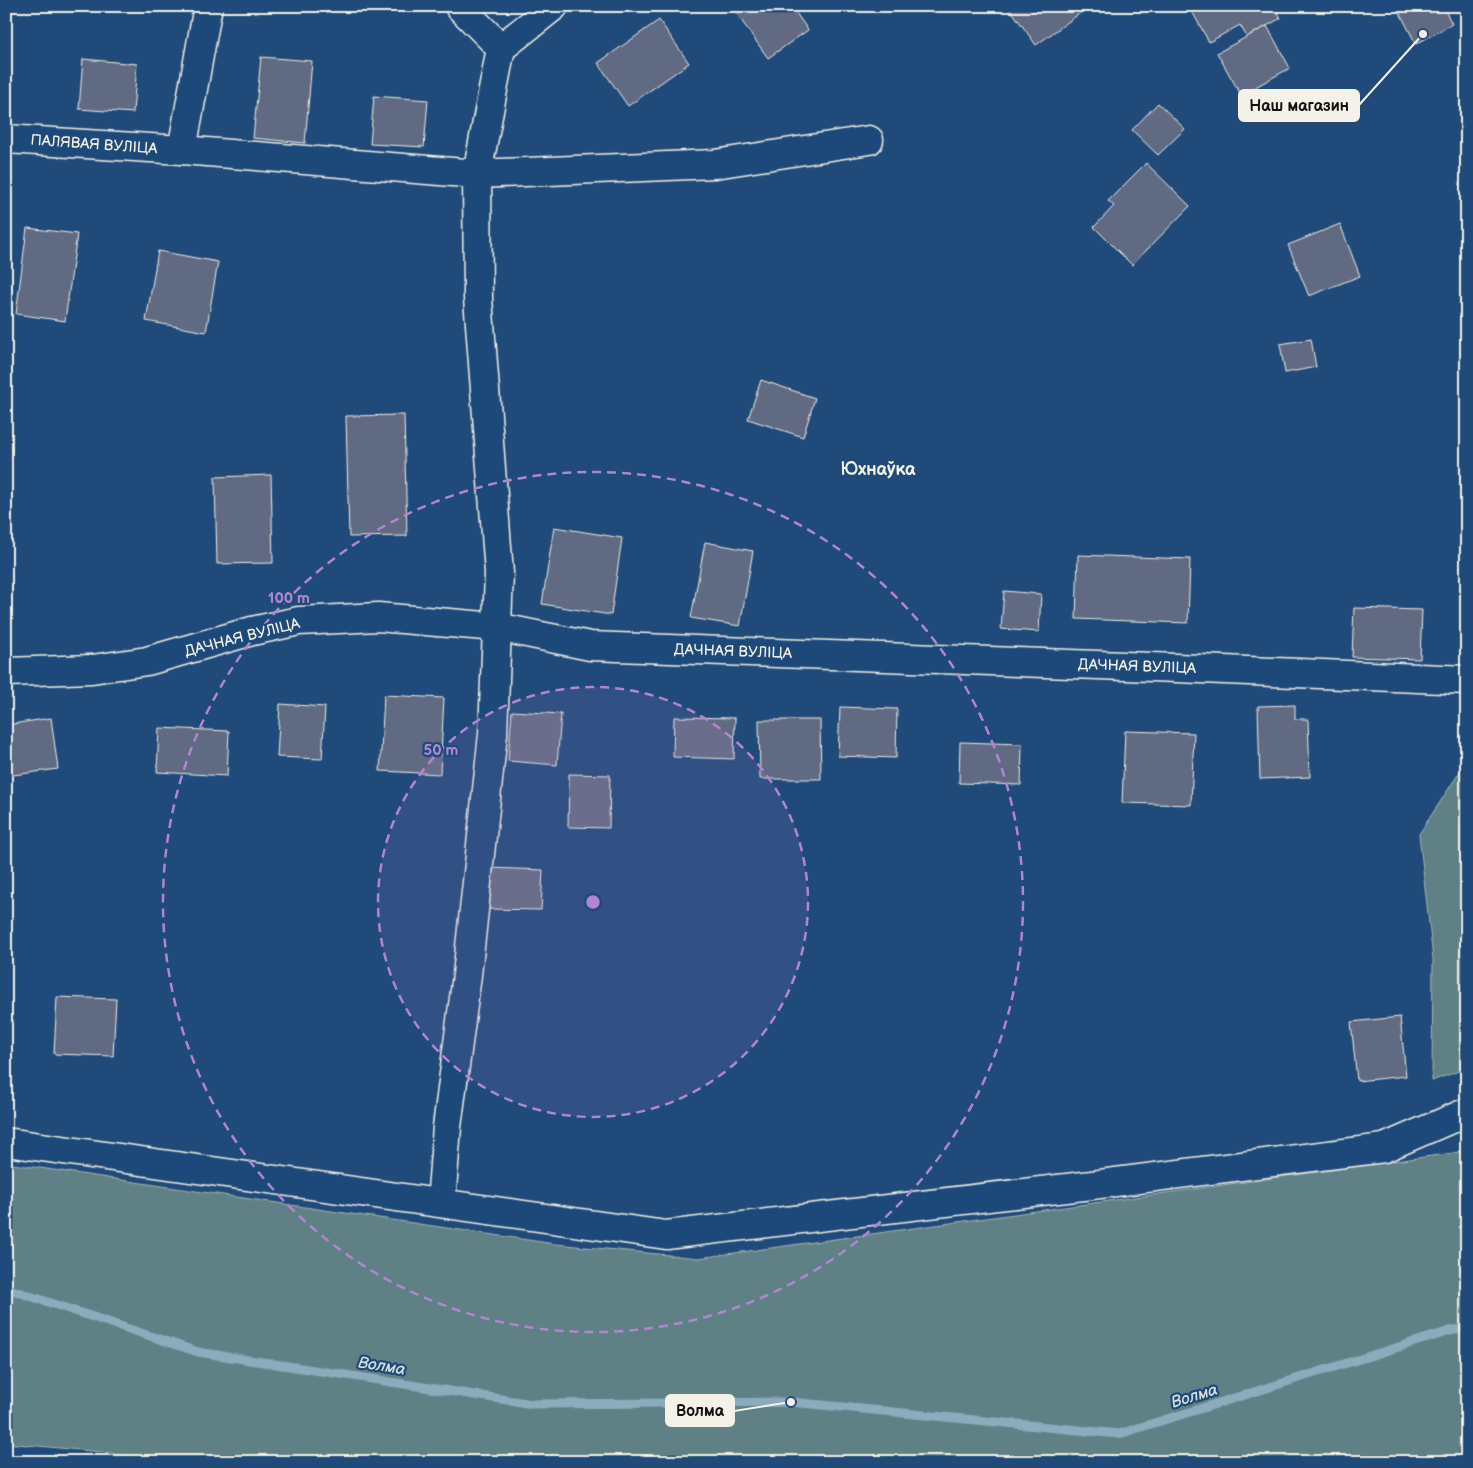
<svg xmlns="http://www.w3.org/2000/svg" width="1473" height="1468" font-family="'Balsamiq Sans',sans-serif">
<rect width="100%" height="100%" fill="#1f4a7a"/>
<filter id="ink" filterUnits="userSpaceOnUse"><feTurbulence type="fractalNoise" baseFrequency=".02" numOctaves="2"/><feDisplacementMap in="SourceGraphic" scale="10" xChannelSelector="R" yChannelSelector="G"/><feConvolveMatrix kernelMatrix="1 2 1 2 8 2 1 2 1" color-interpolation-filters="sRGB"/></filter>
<g filter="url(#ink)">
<g fill="#5e8085" stroke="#a9b8b6">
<path d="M 1463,767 L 1467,770 L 1467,1068 L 1432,1081 L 1433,959 L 1419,834 Z"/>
<path d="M 1467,1151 L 1467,1462 L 144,1462 L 112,1453 L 6,1443 L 6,1163 L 555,1244 L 699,1258 Z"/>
</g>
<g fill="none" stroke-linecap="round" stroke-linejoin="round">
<path stroke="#8cacbd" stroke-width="9" d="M 6,1288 L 198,1352 L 533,1404 L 791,1402 L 1119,1434 L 1450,1331 L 1467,1328"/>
</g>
<g fill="#616a82" stroke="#f4f1e8">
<path d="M 740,6 L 791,6 L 808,30 L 768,58 L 734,10 Z"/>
<path d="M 1008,6 L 1090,6 L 1036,45 Z"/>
<path d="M 1189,6 L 1274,6 L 1281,18 L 1247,37 L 1240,25 L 1209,42 Z"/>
<path d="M 1403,6 L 1443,6 L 1452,24 L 1416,44 L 1398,9 Z"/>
<path d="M 659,20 L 689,63 L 628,106 L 598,63 Z"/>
<path d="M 1267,26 L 1290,68 L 1241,95 L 1217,53 Z"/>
<path d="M 261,57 L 312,61 L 305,143 L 253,138 Z"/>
<path d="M 83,59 L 137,64 L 133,113 L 79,109 Z"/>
<path d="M 374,96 L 428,100 L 424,147 L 370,144 Z"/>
<path d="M 1158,103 L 1185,129 L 1158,155 L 1132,130 Z"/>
<path d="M 1146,163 L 1190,206 L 1132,265 L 1094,227 L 1114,206 L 1108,201 Z"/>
<path d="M 1340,224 L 1360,276 L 1309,296 L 1288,245 Z"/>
<path d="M 27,228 L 77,234 L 65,321 L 16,314 Z"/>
<path d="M 158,251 L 218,262 L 206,332 L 146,321 Z"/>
<path d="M 1311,339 L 1316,367 L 1285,373 L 1280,344 Z"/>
<path d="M 761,380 L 815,398 L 803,437 L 748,419 Z"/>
<path d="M 404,415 L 407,536 L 349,537 L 346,416 Z"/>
<path d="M 271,475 L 273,563 L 217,564 L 215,477 Z"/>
<path d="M 554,527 L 622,538 L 611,615 L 542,604 Z"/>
<path d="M 705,542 L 753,551 L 740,626 L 691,618 Z"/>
<path d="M 1078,555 L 1190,559 L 1188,623 L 1076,619 Z"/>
<path d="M 1004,591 L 1041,594 L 1039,632 L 1001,629 Z"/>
<path d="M 1354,608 L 1422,610 L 1420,659 L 1352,657 Z"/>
<path d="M 384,695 L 444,698 L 440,774 L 380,771 Z"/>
<path d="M 280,704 L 325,707 L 322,759 L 277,757 Z"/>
<path d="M 1295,705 L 1295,719 L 1308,719 L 1310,777 L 1260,779 L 1258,706 Z"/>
<path d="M 840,707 L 897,709 L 896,758 L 838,756 Z"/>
<path d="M 512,711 L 561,714 L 557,765 L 508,761 Z"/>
<path d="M 674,717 L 735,718 L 734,759 L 673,757 Z"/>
<path d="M 51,718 L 58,769 L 6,776 L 6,725 Z"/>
<path d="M 759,720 L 820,720 L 821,779 L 760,779 Z"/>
<path d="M 159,728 L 229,731 L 227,776 L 157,772 Z"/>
<path d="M 1125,731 L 1194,733 L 1191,805 L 1122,803 Z"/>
<path d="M 960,742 L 1022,744 L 1021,785 L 959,783 Z"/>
<path d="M 569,774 L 610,775 L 609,828 L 568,827 Z"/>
<path d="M 489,868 L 543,870 L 541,910 L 488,909 Z"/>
<path d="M 57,997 L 116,999 L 113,1056 L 54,1054 Z"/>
<path d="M 1400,1017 L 1406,1076 L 1357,1081 L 1351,1022 Z"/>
</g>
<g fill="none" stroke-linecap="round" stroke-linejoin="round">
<defs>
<g id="minor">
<path d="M 459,6 L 501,48"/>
<path d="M 501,48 L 554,6"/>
<path d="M 6,139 L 182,150 L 477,174 L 715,164 L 869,140"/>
<path d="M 182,150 L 208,6"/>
<path d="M 6,672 L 92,669 L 147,661 L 252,631 L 299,621 L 378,617 L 497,627 L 590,646 L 1152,667 L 1467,680"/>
<path d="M 6,1142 L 666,1235 L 1092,1185 L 1384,1148 L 1467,1112"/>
<path d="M 441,1203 L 447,1127 L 467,975 L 493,734 L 499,573 L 478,298 L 477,174 L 501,48"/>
</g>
</defs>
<use href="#minor" stroke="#f4f1e8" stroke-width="31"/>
<use href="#minor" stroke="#1f4a7a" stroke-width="28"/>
</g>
</g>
<circle cx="593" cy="902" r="215" fill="#b185d1" fill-opacity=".12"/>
<g fill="none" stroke="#b185d1" stroke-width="2.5" stroke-dasharray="9 6">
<circle cx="593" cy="902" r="215"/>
<circle cx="593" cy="902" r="430"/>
</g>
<g text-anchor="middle" stroke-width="4.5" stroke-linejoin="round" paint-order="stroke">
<g font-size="15" fill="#f4f1e8" stroke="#1f4a7a">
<text transform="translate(94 144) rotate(4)" y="5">ПАЛЯВАЯ ВУЛІЦА</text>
<text transform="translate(242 637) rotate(-14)" y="5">ДАЧНАЯ ВУЛІЦА</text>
<text transform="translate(733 651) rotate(2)" y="5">ДАЧНАЯ ВУЛІЦА</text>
<text transform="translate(1137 666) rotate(2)" y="5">ДАЧНАЯ ВУЛІЦА</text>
</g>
<g font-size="16" font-style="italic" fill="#dae0dd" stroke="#1f4a7a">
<text transform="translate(382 1365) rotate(9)" y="6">Волма</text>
<text transform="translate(1194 1395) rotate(-17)" y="6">Волма</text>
</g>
<g font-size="18" font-weight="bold" fill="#f4f1e8" stroke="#1f4a7a">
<text x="878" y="475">Юхнаўка</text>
</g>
</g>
<circle cx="593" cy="902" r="8" fill="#b185d1" stroke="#1f4a7a" stroke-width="2.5"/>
<g font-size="15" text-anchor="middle" font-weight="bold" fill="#b185d1" stroke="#1f4a7a" stroke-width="4.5" stroke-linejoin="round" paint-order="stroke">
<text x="289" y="603">100 m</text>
<text x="441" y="755">50 m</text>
</g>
<path fill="none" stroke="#f4f1e8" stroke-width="2" d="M1423 34L1359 105M791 1402L734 1411"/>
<g fill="#f4f1e8" stroke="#1f4a7a" stroke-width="2">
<circle cx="1423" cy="34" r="5"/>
<circle cx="791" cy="1402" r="5"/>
</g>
<g fill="#f4f1e8" stroke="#f4f1e8" stroke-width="2">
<rect x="1239" y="90" width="120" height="31" rx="5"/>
<rect x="666" y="1395" width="68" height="31" rx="5"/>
</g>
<g font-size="16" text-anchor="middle" font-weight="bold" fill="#111">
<text x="1299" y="111">Наш магазин</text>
<text x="700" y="1416">Волма</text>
</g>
<rect width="1473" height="1468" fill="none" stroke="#1f4a7a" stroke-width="25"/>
<rect x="12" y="12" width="1448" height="1443" fill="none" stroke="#f4f1e8" stroke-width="2" filter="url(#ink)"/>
</svg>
